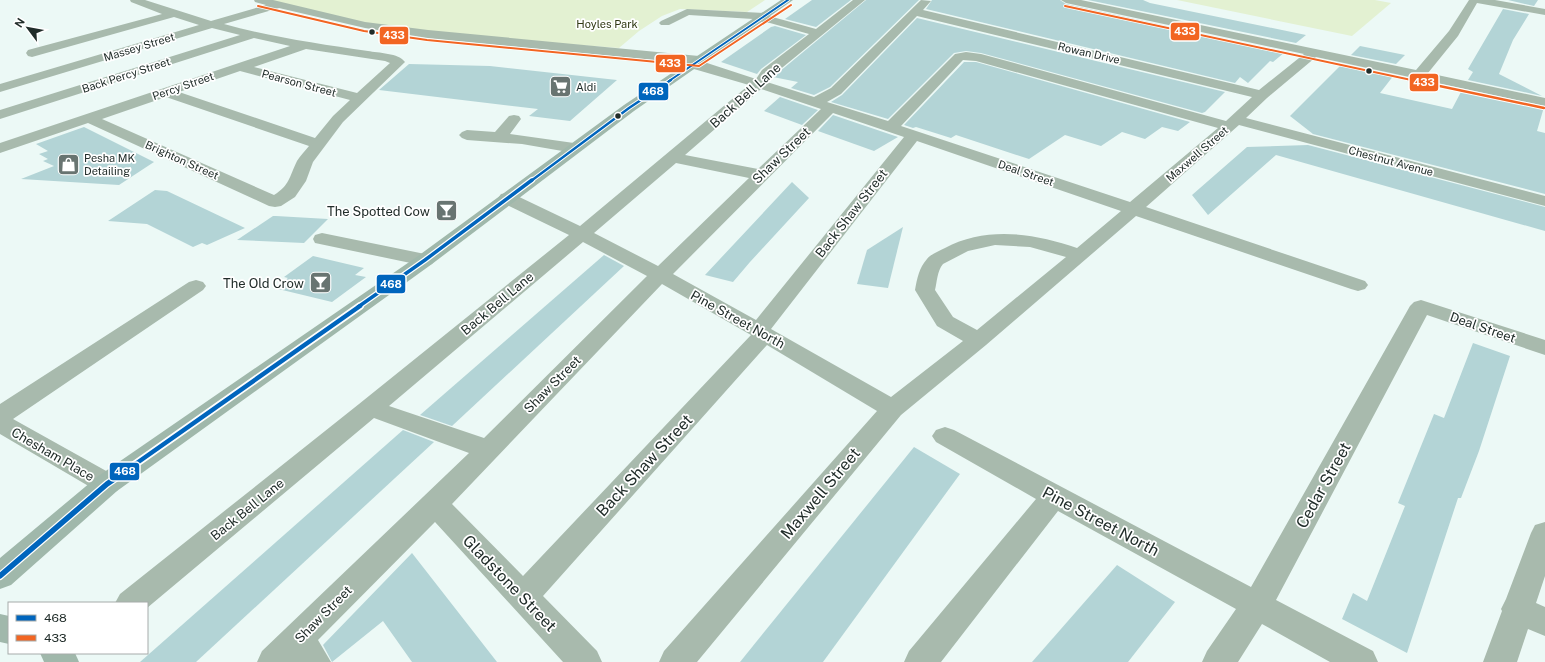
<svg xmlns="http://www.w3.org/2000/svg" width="1545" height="662" font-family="'Public Sans',sans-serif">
<rect width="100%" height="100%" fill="#ecf9f6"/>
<g fill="#e3f1d2">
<path d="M 261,0 L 765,0 L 747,12 L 680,9 L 662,16 L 639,31 L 619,48 L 428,34 L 365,25 Z"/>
<path d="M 1177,0 L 1375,0 L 1391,3 L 1352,36 Z"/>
</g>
<g fill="#b3d4d6">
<path d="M 812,0 L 851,0 L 816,27 L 785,19 Z"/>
<path d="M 866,0 L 919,0 L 830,87 L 814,95 L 791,88 L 798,82 L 773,77 Z"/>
<path d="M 932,0 L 1060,0 L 1066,4 L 1285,52 L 1273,62 L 1270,61 L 1248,83 L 1240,77 L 1235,83 L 926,9 Z"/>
<path d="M 1088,0 L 1143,0 L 1150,3 L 1306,35 L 1296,43 Z"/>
<path d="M 1508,0 L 1538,0 L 1534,6 Z"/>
<path d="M 1503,9 L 1529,14 L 1513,40 L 1499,74 L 1542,96 L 1468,80 L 1473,72 L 1468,69 Z"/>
<path d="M 917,18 L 1225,92 L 1205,112 L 1202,113 L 981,53 L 966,51 L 954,53 L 888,119 L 831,102 L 842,95 Z"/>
<path d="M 775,26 L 806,35 L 761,69 L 757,74 L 721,62 L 771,27 Z"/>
<path d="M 1360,46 L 1405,55 L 1396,64 L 1351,55 Z"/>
<path d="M 964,62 L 976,62 L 1190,122 L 1178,131 L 1162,127 L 1145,139 L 1122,132 L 1101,146 L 1065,135 L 1029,159 L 956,135 L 951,138 L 916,127 L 913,128 L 904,125 Z"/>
<path d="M 409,64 L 490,66 L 617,80 L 570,121 L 529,116 L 538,109 L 379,90 Z"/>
<path d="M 1342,64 L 1394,75 L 1380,93 L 1452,109 L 1462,90 L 1544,107 L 1537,131 L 1545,133 L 1545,194 L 1313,134 L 1290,116 Z"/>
<path d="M 780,97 L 818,110 L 802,125 L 764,111 Z"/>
<path d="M 833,115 L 898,137 L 874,151 L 818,131 Z"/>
<path d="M 84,127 L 154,162 L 119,185 L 21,179 L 54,166 L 43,161 L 48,159 L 39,154 L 48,151 L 36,144 Z"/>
<path d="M 1308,145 L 1545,207 L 1545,231 L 1276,155 L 1208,215 L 1192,195 L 1247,147 Z"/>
<path d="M 792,182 L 809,198 L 750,262 L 733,282 L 705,275 Z"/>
<path d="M 155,190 L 167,191 L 245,228 L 207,245 L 202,243 L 193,247 L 147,224 L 108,221 Z"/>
<path d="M 273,216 L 276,216 L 328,219 L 304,243 L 237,240 Z"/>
<path d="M 903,227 L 888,288 L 857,284 L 867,250 Z"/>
<path d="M 604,255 L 624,266 L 452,426 L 420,415 Z"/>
<path d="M 313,256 L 364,268 L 355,275 L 366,277 L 332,302 L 274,288 L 288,278 L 284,277 Z"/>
<path d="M 1473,343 L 1510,356 L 1479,451 L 1461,498 L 1458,498 L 1407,653 L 1342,619 L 1353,593 L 1367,601 L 1405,506 L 1398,503 L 1434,414 L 1444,418 Z"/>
<path d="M 403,430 L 434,442 L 196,662 L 140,662 Z"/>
<path d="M 914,447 L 960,474 L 823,662 L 740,662 Z"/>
<path d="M 412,553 L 497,662 L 412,662 L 383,621 L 332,662 L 323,645 Z"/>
<path d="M 1117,565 L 1175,602 L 1128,662 L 1032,662 Z"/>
</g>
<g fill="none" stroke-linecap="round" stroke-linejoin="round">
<g fill="#a8baad" fill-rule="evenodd">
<path d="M 130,0 L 145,0 L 211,21 L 266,5 L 255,2 L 254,0 L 273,0 L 365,22 L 428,30 L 699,56 L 704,57 L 705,60 L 704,62 L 756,79 L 762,70 L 809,34 L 770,23 L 755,21 L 753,19 L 689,15 L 669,25 L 661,25 L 659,23 L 661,21 L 687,9 L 764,13 L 768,14 L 769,16 L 816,29 L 853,0 L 865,0 L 772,76 L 767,82 L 814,97 L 831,88 L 921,0 L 931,1 L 923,10 L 1259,90 L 1304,54 L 1066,3 L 1061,0 L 1081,0 L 1416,70 L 1449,31 L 1469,0 L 1495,0 L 1545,9 L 1545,15 L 1477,3 L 1458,36 L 1428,73 L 1545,98 L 1545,106 L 1316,57 L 1267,98 L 1246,118 L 1545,196 L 1545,206 L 1239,125 L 1146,207 L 1365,281 L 1368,285 L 1365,289 L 1358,291 L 1351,289 L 1136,216 L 986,345 L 901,415 L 697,662 L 659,662 L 664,651 L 877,411 L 767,345 L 543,596 L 597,651 L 602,662 L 563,662 L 435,522 L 318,640 L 331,662 L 257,662 L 262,651 L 469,453 L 374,418 L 147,608 L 147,603 L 115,603 L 120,594 L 359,404 L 569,235 L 501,202 L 498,198 L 501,194 L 507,193 L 513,194 L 580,226 L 749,85 L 687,67 L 686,64 L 686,63 L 428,38 L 365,28 L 279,8 L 224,24 C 271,37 320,44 368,51 C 378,53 399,53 405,62 L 343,122 L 313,162 L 306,181 L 295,197 L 281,206 L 275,207 L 269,206 L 88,123 L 0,153 L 0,143 L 290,46 L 254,38 L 0,119 L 0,110 L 240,35 L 212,28 L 0,92 L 0,84 L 199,25 L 174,17 L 32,57 L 28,56 L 26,53 L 28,50 L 162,14 L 131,2 ZM 917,16 L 1252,97 L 1226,121 L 981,54 L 966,52 L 955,54 L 888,121 L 827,102 L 841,94 ZM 306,49 L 385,61 L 390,63 L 357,93 L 254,67 ZM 963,60 L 976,61 L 1218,128 L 1130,202 L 901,126 ZM 240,71 L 350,100 L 333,116 L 315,138 L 179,92 ZM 761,89 L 821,109 L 758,169 L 685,155 ZM 166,97 L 309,146 C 305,151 300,156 297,161 C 289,177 290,185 274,195 L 102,119 ZM 833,113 L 904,137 L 756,320 L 673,274 ZM 917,141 L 1121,211 L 1077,248 C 1034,233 986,226 945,248 C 939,251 931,254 927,259 C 919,268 917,279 915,290 L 937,326 L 963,341 L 891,397 L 771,329 ZM 676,163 L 749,178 L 658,266 L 594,233 ZM 583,242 L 647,276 L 484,438 L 389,406 ZM 995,245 L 1030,247 L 1066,257 L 977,330 L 953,317 L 935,290 C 937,282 937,271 943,264 L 968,251 ZM 662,284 L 751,335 L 523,576 L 452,504 Z"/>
<path d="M 514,115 L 519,116 L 521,119 L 510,134 L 574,143 L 580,145 L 582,148 L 580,151 L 574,153 L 522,144 L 467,140 L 462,138 L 459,135 L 462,132 L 467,130 L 495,132 L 509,116 Z"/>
<path d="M 322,233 L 425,254 L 432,256 L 435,260 L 432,264 L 425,266 L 315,243 L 313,239 L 315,235 Z"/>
<path d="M 196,280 L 203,282 L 206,286 L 203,290 L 13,419 L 117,477 L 121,484 L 117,491 L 107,494 L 97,491 L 0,434 L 0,404 L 189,282 Z"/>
<path d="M 1421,300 L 1545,340 L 1545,355 L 1427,315 L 1276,600 L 1373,651 L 1378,662 L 1330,662 L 1262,624 L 1238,662 L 1202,662 L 1207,651 L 1236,609 L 1058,511 L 941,662 L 904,662 L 909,651 L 1036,499 L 936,442 L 932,436 L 936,430 L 945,427 L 954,430 L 1251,587 L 1410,306 L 1414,302 Z"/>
<path d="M 1545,522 L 1545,576 L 1536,603 L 1545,607 L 1545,636 L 1528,629 L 1517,662 L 1483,662 L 1502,611 L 1501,609 L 1506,599 L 1531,533 L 1535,525 Z"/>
</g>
<g fill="#a0b8ab" fill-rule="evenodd">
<path d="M 781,0 L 793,0 L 634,111 L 432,264 L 117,491 L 11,585 L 0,589 L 0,558 L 97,477 L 418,256 L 624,105 Z"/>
<path d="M 0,614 L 9,616 L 9,644 L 0,642 Z"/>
<path d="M 40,653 L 75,653 L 79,662 L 44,662 Z"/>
</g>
<defs>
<path id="bus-1-far4" d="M 669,81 L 788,0"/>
<path id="bus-1-far3" d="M 531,181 L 629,108 L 671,80"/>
<path id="bus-1-far2" d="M 358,307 L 425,260 L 532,180"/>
<path id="bus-1-far1" d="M 134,465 L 360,306"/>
<path id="bus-1" d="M 0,576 L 107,484 L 136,464"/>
<g id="bus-2-far1">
<path d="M 258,6 L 364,31 L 427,40 L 699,66 L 791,5"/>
<path d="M 1065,6 L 1416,81"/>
</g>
<path id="bus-2" d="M 1411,80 L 1544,108"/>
</defs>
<use href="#bus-1-far4" stroke="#fff" stroke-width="3.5"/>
<use href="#bus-1-far3" stroke="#fff" stroke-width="4.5"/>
<use href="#bus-1-far2" stroke="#fff" stroke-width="6"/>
<use href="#bus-1-far1" stroke="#fff" stroke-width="8"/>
<use href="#bus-1" stroke="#fff" stroke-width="8"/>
<use href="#bus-2-far1" stroke="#fff" stroke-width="3.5"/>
<use href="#bus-2" stroke="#fff" stroke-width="4.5"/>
<use href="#bus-1-far4" stroke="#0065bd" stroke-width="2"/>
<use href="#bus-1-far3" stroke="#0065bd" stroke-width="2.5"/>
<use href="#bus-1-far2" stroke="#0065bd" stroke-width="3.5"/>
<use href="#bus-1-far1" stroke="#0065bd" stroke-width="4.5"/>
<use href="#bus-1" stroke="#0065bd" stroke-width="5.5"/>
<use href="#bus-2-far1" stroke="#f26522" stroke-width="2"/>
<use href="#bus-2" stroke="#f26522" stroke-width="2.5"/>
</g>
<defs>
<symbol id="supermarket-square" viewBox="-11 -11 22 22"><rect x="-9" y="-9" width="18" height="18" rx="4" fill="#687471" stroke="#fff"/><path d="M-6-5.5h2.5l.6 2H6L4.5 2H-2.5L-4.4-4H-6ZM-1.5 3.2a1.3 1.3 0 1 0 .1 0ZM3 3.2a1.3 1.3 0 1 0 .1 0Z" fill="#fff"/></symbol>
<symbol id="shop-square" viewBox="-11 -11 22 22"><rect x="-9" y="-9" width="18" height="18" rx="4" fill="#687471" stroke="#fff"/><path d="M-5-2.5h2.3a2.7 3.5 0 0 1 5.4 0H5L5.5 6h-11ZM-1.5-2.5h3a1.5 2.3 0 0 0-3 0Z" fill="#fff"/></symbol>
<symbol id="bar-square" viewBox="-11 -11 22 22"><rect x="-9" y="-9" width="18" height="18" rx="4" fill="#687471" stroke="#fff"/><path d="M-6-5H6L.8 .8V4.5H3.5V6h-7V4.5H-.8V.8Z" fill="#fff"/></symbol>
</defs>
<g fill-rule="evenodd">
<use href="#supermarket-square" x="548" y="74" width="25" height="25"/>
<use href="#shop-square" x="56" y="152" width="25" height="25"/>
<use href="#bar-square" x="434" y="198" width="25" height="25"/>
<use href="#bar-square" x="308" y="270" width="25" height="25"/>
</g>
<g fill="#212d2a" stroke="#fff" stroke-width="1.5">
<circle cx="372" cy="32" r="3.5"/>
<circle cx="1369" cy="71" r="3.5"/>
<circle cx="618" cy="116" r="3.5"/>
</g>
<g text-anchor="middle" stroke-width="3.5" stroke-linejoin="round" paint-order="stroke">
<g font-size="11" fill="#2e3711" stroke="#fff">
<text x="607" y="28">Hoyles Park</text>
</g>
<g font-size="11" fill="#212d2a" stroke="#fff">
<text transform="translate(139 47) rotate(-17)" y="4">Massey Street</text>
<text transform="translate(1089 53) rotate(13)" y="4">Rowan Drive</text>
<text transform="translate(126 75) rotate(-18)" y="4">Back Percy Street</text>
<text transform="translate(299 83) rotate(15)" y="4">Pearson Street</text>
<text transform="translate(183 86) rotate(-19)" y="4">Percy Street</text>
<text transform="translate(1197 154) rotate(-41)" y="4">Maxwell Street</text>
<text transform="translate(182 160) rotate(24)" y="4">Brighton Street</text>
<text transform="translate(1391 161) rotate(15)" y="4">Chestnut Avenue</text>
<text transform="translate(1026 173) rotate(19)" y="4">Deal Street</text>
</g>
<g font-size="11" fill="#212d2a" stroke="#fff" text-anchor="start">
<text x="576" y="91">Aldi</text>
<text x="84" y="162">Pesha MK<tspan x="84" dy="13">Detailing</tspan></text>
</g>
<g font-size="13" fill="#212d2a" stroke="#fff">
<text transform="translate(745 95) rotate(-42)" y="5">Back Bell Lane</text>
<text transform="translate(781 155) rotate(-44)" y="5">Shaw Street</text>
<text transform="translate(851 213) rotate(-52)" y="5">Back Shaw Street</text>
<text transform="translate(497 303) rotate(-40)" y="5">Back Bell Lane</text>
<text transform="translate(738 319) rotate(29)" y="5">Pine Street North</text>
<text transform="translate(1483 327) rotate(19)" y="5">Deal Street</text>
<text transform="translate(552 384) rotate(-45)" y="5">Shaw Street</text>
<text transform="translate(53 454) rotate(30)" y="5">Chesham Place</text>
<text transform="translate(247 509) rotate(-39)" y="5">Back Bell Lane</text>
<text transform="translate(323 614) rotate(-45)" y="5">Shaw Street</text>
</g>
<g font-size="13" fill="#212d2a" stroke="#fff" text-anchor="end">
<text x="430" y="216">The Spotted Cow</text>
<text x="304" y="288">The Old Crow</text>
</g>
<g font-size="16" fill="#212d2a" stroke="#fff">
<text transform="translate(644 465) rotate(-47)" y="6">Back Shaw Street</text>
<text transform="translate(1323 485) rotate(-61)" y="6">Cedar Street</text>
<text transform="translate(820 493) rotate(-50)" y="6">Maxwell Street</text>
<text transform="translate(1101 521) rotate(28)" y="6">Pine Street North</text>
<text transform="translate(510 583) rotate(46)" y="6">Gladstone Street</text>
</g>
</g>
<g stroke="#fff" stroke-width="1.5">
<rect x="1170" y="22" width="30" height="19" rx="4" fill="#f26522"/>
<rect x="379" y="26" width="30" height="19" rx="4" fill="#f26522"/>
<rect x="655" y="54" width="31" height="19" rx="4" fill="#f26522"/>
<rect x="1409" y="73" width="30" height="19" rx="4" fill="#f26522"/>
<rect x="638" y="82" width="31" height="19" rx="4" fill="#0065bd"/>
<rect x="376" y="274" width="30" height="20" rx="4" fill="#0065bd"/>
<rect x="109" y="462" width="31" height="19" rx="4" fill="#0065bd"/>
</g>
<g font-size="11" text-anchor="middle" font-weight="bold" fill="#fff">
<text x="1185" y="35">433</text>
<text x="394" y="39">433</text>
<text x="670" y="67">433</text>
<text x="1424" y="86">433</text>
<text x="653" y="95">468</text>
<text x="391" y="288">468</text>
<text x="125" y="475">468</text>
</g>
<rect x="8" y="602" width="140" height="52" fill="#ffffff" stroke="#a6abaa"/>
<rect x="16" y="615" width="20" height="6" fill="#0065bd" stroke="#a6abaa"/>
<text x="44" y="622" font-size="12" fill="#212d2a">468</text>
<rect x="16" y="635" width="20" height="6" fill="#f26522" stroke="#a6abaa"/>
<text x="44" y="642" font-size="12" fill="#212d2a">433</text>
<g transform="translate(28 28) rotate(302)" stroke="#ffffff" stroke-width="3" paint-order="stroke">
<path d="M0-3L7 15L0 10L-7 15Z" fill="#212d2a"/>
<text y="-6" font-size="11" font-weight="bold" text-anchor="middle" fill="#212d2a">N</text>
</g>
</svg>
